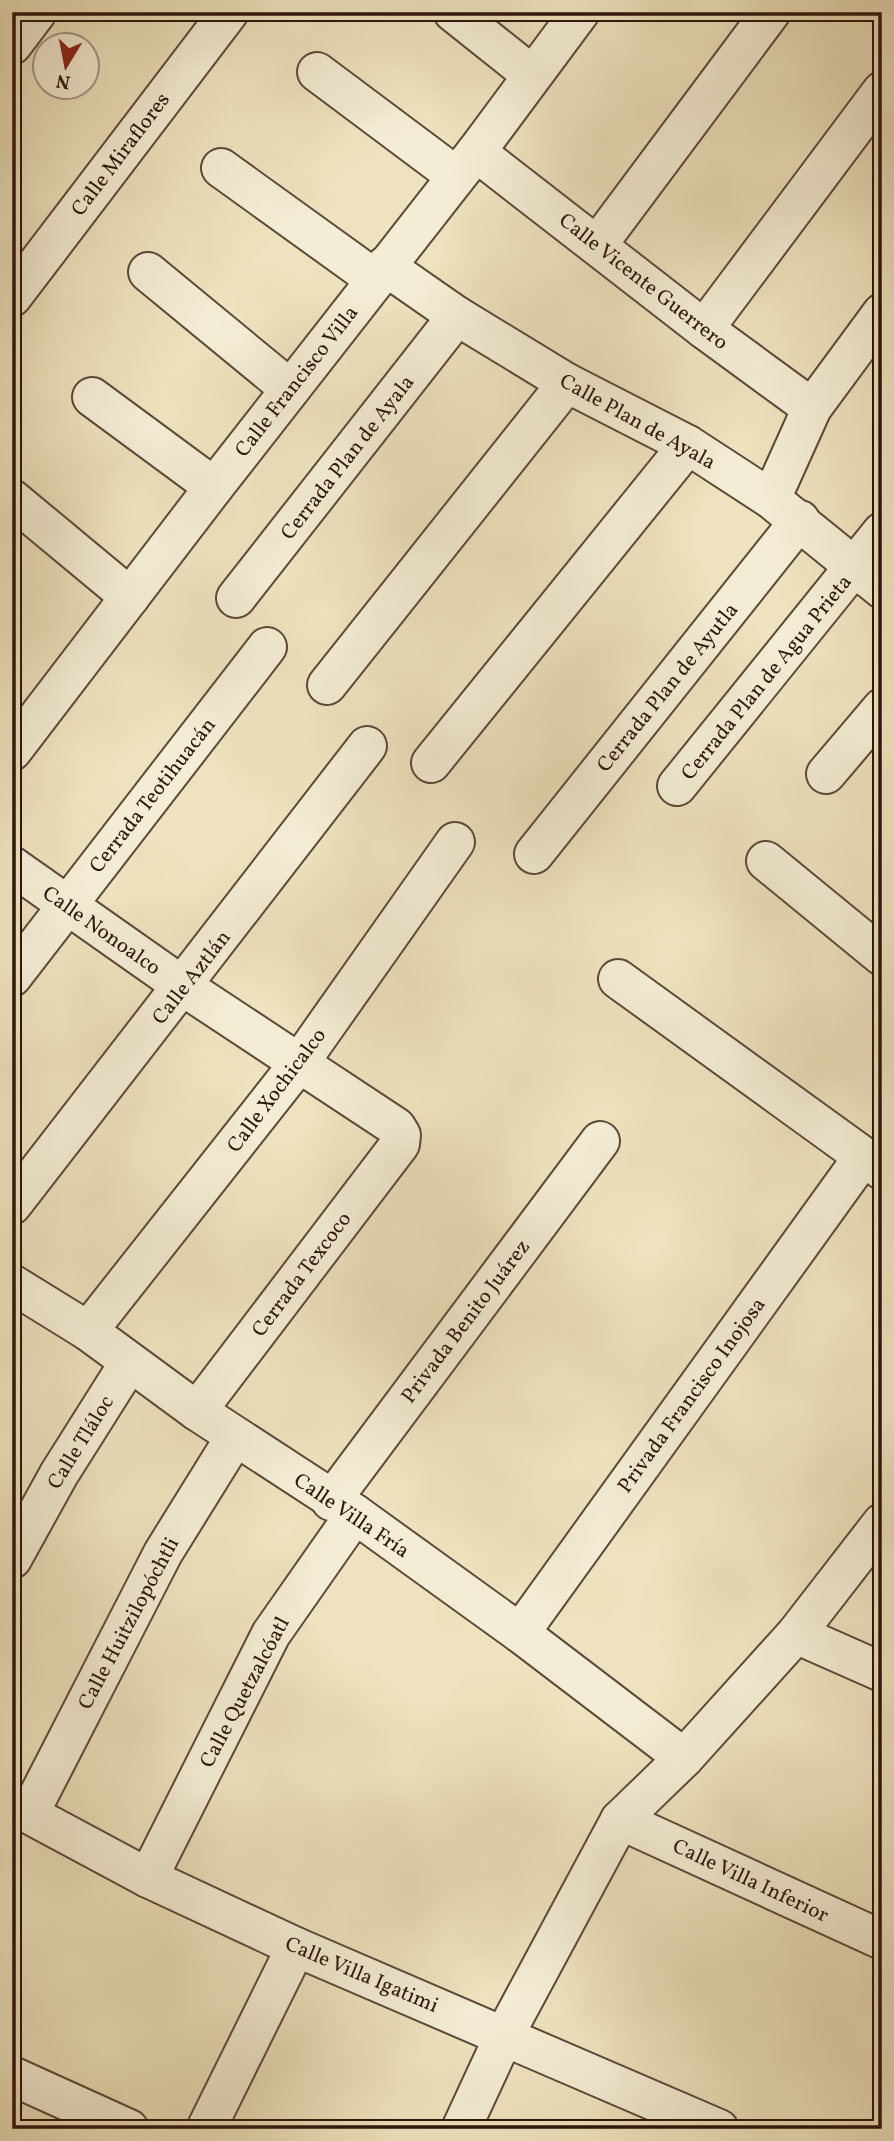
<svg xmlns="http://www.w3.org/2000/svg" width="894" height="2141" font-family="Vollkorn,serif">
<rect width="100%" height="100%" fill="#eee3be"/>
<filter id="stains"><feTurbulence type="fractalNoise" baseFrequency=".00286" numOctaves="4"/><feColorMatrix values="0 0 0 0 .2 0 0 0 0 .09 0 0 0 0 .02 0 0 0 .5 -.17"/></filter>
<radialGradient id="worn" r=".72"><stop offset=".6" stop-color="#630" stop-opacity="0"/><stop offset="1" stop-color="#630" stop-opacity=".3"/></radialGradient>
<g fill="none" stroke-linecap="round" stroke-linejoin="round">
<defs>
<g id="minor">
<path d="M 453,12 L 532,75"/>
<path d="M 12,45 L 37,12"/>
<path d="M 317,72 L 456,176"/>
<path d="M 476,152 L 704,329 L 812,408"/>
<path d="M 221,168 L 375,279"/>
<path d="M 598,244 L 771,12"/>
<path d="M 385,266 L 457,316 L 567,383 L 688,445 L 771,499 L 882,589"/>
<path d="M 148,272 L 290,389"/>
<path d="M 12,297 L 229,12"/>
<path d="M 704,329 L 882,91"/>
<path d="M 92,397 L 214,487"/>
<path d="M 12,499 L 130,597"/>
<path d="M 771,499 L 812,408 L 882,313"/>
<path d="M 236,598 L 457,316"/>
<path d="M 327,685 L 567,383"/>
<path d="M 12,751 L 214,487 L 476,152 L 580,12"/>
<path d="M 431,763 L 688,445"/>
<path d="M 826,774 L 882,708"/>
<path d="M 677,786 L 882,532"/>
<path d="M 534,854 L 800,520"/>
<path d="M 766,861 L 882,956"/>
<path d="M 12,866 L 184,987 L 396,1127 L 401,1135 L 400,1144 L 197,1411"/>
<path d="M 12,977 L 267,647"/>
<path d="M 618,979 L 882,1170"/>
<path d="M 12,1205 L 367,746"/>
<path d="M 12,1284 L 88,1331 L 197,1411 L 355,1514 L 520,1633 L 684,1758"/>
<path d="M 88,1331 L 300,1062 L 455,842"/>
<path d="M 331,1501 L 600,1141"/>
<path d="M 12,1559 L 59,1474 L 129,1363"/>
<path d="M 520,1633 L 863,1157"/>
<path d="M 796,1634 L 882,1672"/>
<path d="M 12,1805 L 148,1878 L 296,1947 L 719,2129"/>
<path d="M 29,1814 L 163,1553 L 235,1437"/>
<path d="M 620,1820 L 882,1940"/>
<path d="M 148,1878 L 271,1634 L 355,1514"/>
<path d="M 12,2076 L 129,2129"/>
<path d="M 206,2129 L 296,1947"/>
<path d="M 461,2129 L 505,2034 L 620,1820 L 684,1758 L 796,1634 L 882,1523"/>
</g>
</defs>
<use href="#minor" stroke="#5c4839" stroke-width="42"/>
<use href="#minor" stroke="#f4edd5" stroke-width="38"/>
</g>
<g text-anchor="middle" stroke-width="7" stroke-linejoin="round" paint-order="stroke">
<g font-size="21" fill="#2c150d" stroke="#f4edd5">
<text transform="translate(120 154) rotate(-53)" y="7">Calle Miraflores</text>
<text transform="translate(644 281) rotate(38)" y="7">Calle Vicente Guerrero</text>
<text transform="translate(296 381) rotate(-52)" y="7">Calle Francisco Villa</text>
<text transform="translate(638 421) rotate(29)" y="7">Calle Plan de Ayala</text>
<text transform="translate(347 457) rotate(-52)" y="7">Cerrada Plan de Ayala</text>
<text transform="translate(766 677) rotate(-51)" y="7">Cerrada Plan de Agua Prieta</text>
<text transform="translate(667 687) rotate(-51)" y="7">Cerrada Plan de Ayutla</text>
<text transform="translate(152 795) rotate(-52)" y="7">Cerrada Teotihuacán</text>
<text transform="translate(102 930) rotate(35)" y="7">Calle Nonoalco</text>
<text transform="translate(191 977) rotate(-52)" y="7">Calle Aztlán</text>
<text transform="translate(276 1090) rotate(-53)" y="7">Calle Xochicalco</text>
<text transform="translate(301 1274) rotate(-53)" y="7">Cerrada Texcoco</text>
<text transform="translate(465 1321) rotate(-53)" y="7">Privada Benito Juárez</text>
<text transform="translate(691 1395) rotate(-54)" y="7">Privada Francisco Inojosa</text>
<text transform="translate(80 1442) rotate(-58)" y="7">Calle Tláloc</text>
<text transform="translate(352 1515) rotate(34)" y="7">Calle Villa Fría</text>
<text transform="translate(128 1623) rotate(-62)" y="7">Calle Huitzilopóchtli</text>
<text transform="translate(244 1692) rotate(-62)" y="7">Calle Quetzalcóatl</text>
<text transform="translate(751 1880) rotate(25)" y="7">Calle Villa Inferior</text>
<text transform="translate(362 1974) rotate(23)" y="7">Calle Villa Igatimi</text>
</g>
</g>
<rect width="894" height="2141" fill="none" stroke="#eee3be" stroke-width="42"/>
<rect x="14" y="14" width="866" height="2113" fill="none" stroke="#2c150d" stroke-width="3.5"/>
<rect x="21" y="21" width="852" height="2099" fill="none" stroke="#2c150d" stroke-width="2"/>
<g transform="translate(66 66) rotate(190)"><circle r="33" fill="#f4edd5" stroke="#a49785" stroke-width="2"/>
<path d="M0-5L12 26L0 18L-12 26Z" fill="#8f2418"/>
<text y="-10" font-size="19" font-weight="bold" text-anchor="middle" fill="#2c150d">N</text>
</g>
<rect width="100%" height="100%" filter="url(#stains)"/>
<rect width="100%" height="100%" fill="url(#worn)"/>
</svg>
